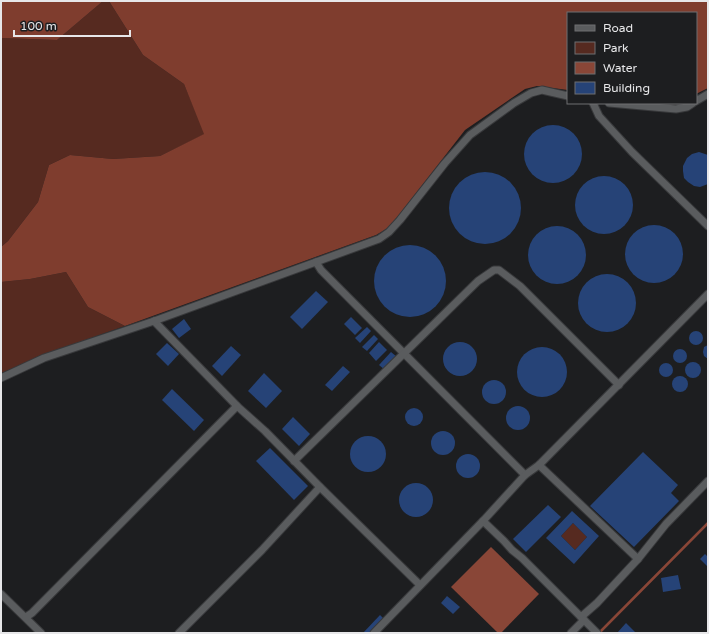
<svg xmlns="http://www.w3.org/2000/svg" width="709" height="634" font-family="'Varela Round',sans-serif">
<rect width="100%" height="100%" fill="#1d1e20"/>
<g fill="#562a20">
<path d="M 103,1 L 109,1 L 143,55 L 184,84 L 205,134 L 160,156 L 113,159 L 70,155 L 49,165 L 38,202 L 8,241 L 1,247 L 1,35 L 3,38 L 57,40 Z"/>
<path d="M 66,272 L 88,307 L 125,326 L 102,334 L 1,373 L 1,282 L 30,279 Z"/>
<path d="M 573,523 L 587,537 L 575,550 L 561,536 Z"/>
</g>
<g fill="#7f3d2e">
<path d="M 1,1 L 103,1 L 57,40 L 2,38 L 1,35 Z"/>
<path d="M 109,1 L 708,1 L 708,88 L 696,94 L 696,13 L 568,13 L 568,90 L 537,86 L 525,89 L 465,130 L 395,220 L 388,228 L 376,235 L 125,326 L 88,307 L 66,272 L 30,279 L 1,282 L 1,247 L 8,241 L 38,202 L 49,165 L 70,155 L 113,159 L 160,156 L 204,134 L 184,84 L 143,55 Z"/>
</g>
<path fill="#894637" d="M 491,547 L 539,594 L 501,633 L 498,633 L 451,587 Z"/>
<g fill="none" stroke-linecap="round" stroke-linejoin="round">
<path stroke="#894637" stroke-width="2.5" d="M 599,633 L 708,523"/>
</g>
<g fill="#264377" fill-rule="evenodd">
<circle cx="553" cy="154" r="29"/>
<path d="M 699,152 L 708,155 L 708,184 L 700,187 L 694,186 L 688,182 L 684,178 L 683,171 L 683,166 L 687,158 L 692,154 Z"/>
<circle cx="485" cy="208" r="36"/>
<circle cx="604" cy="205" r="29"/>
<circle cx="654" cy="254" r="29"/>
<circle cx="557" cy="255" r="29"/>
<circle cx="410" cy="281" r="36"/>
<circle cx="607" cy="303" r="29"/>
<path d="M 316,291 L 328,302 L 302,329 L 290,317 Z"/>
<path d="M 351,317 L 362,328 L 355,335 L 344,324 Z"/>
<path d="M 184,319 L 191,329 L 179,338 L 172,329 Z"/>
<path d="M 367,327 L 371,331 L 360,343 L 355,338 Z"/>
<circle cx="696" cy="338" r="7"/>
<path d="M 374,335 L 378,339 L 367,351 L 362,347 Z"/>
<circle cx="460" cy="359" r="17"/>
<path d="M 379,342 L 387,350 L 376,361 L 369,353 Z"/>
<path d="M 167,343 L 179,354 L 168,366 L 156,354 Z"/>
<path d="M 708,345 L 708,359 L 704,356 L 703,352 L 704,347 Z"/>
<path d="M 231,346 L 241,355 L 222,376 L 212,366 Z"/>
<circle cx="542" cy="372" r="25"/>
<circle cx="680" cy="356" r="7"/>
<path d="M 391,352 L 397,357 L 385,370 L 379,365 Z"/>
<circle cx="693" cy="370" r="8"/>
<circle cx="666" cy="370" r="7"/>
<path d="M 343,366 L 350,372 L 332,391 L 325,385 Z"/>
<path d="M 264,373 L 282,391 L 266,408 L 248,391 Z"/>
<circle cx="680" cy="384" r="8"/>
<circle cx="494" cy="392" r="12"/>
<path d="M 172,389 L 204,420 L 194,431 L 162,400 Z"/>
<circle cx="518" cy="418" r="12"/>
<circle cx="414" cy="417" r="9"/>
<path d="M 293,417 L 310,434 L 299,446 L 282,429 Z"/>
<circle cx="443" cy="443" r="12"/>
<circle cx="368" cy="454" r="18"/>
<path d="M 270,448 L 308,486 L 294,500 L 256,461 Z"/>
<path d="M 643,452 L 678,485 L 671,493 L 679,501 L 634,547 L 590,506 Z"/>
<circle cx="468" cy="466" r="12"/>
<circle cx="416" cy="500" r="17"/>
<path d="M 548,505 L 561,517 L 526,552 L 513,539 Z"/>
<path d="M 572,511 L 599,536 L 574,564 L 546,538 ZM 573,523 L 587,537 L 575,550 L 561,536 Z"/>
<path d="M 705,554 L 708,557 L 708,567 L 700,559 Z"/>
<path d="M 678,575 L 681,589 L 663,592 L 661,578 Z"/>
<path d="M 447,596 L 460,607 L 453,614 L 441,603 Z"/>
<path d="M 380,615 L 384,619 L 371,633 L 363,633 Z"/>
<path d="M 626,623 L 636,633 L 617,633 Z"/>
</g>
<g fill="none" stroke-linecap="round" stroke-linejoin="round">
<defs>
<g id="minor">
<path d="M 696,101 L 708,94"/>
<path d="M 593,103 L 599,116 L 632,152 L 708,226"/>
<path d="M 609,103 L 676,109 L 687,107 L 693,103"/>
<path d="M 316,262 L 321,270 L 525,475"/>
<path d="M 154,321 L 237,406 L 265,431 L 320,487 L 420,585"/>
<path d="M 1,378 L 44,358 L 154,321 L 379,239 L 389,232 L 400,220 L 445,163 L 470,135 L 514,103 L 531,93 L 542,90 L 568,96"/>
<path d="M 294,461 L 478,281 L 494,270 L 499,270 L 520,286 L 619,385"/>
<path d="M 539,465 L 638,559"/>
<path d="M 483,521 L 504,541 L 512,550 L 522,558 L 597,633"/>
<path d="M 1,594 L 41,633"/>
<path d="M 26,617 L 32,613 L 237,406"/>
<path d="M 581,617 L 597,603 L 638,559 L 666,524 L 708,481"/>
<path d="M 179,633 L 262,550 L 320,487"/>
<path d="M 374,633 L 483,521 L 525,475 L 539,465 L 708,294"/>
<path d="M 571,633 L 584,620"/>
</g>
</defs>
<use href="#minor" stroke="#38393b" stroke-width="9"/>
<use href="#minor" stroke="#5a5c5e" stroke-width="7"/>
</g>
<rect width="709" height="634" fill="none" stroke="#e7e7e9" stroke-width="4"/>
<rect x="567" y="12" width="130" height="92" fill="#1d1e20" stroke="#6e6e70"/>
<rect x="575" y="25" width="20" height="6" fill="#5a5c5e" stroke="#6e6e70"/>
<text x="603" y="32" font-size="12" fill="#e7e7e9">Road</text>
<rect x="575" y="42" width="20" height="12" fill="#562a20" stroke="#6e6e70"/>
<text x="603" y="52" font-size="12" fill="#e7e7e9">Park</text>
<rect x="575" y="62" width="20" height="12" fill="#894637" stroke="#6e6e70"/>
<text x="603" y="72" font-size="12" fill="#e7e7e9">Water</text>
<rect x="575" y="82" width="20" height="12" fill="#264377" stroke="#6e6e70"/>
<text x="603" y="92" font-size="12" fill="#e7e7e9">Building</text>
<path d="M14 30v6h116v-6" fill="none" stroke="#e7e7e9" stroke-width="2"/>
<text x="20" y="30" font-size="12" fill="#e7e7e9" stroke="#1d1e20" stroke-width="3" paint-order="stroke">100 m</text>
</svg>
